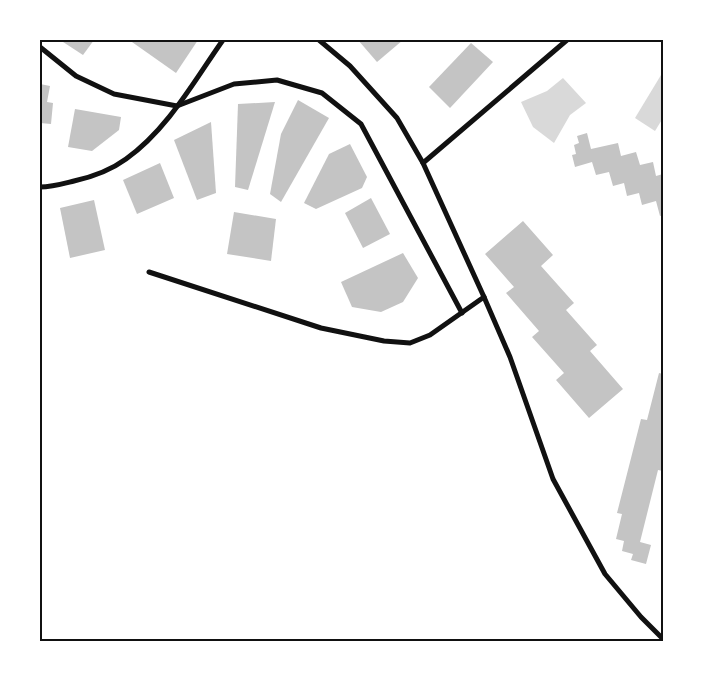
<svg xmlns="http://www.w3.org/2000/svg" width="703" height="681" font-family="'DM Sans',sans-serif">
<rect width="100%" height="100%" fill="#fff"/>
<g fill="#d9d9d9">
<path d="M 661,75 L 663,76 L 663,118 L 655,131 L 635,118 Z"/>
<path d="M 563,78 L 586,103 L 570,115 L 554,143 L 533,127 L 521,102 L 547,91 Z"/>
</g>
<g fill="#c4c4c4">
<path d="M 60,40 L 94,40 L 83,55 Z"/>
<path d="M 134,40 L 198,40 L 176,73 L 132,42 Z"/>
<path d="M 358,40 L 403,40 L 377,62 Z"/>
<path d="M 471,43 L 493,62 L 450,108 L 429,87 Z"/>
<path d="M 40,84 L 50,86 L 47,102 L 53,103 L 51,124 L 40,123 Z"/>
<path d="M 298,100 L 329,118 L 281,202 L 270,194 L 281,134 Z"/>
<path d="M 275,102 L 248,190 L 235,187 L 238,104 Z"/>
<path d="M 75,109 L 121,117 L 119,130 L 92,151 L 68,147 Z"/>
<path d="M 211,122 L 216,193 L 197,200 L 174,140 Z"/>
<path d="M 587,133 L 591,149 L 618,143 L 621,156 L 636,152 L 640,165 L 653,162 L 656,176 L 663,174 L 663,215 L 660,216 L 656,201 L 642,205 L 639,193 L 627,196 L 624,183 L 613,186 L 609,172 L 596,175 L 592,162 L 575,167 L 572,155 L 576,154 L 574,145 L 579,143 L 577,136 Z"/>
<path d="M 350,144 L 367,177 L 362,188 L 316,209 L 304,203 L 329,154 Z"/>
<path d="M 160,163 L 174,198 L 137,214 L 123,180 Z"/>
<path d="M 371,198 L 390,234 L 363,248 L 345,213 Z"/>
<path d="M 94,200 L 105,250 L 70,258 L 60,208 Z"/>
<path d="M 234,212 L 276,219 L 271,261 L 227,254 Z"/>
<path d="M 523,221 L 553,255 L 541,266 L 574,303 L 566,310 L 597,345 L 590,351 L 623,389 L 589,418 L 556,380 L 564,373 L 532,337 L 539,331 L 506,293 L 514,287 L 485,254 Z"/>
<path d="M 403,253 L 418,278 L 403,302 L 381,312 L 352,307 L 341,282 Z"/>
<path d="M 659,373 L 663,374 L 663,471 L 658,470 L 640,542 L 651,545 L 646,564 L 631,560 L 633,554 L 622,551 L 624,541 L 616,539 L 622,514 L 617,513 L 641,419 L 647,420 Z"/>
</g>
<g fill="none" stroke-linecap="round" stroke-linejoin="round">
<g stroke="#111" stroke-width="5">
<path d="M 319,40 L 350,66 L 397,118 L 423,163 L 484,297 L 510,357 L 553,479 L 605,574 L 641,617 L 663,639"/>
<path d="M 40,47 L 76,76 L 114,94 L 177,106"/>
<path d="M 177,106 L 234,84 L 277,80 L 322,93 L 361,124 L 462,313"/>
<path d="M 423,163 L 567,40"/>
<path d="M 40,187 C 52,187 62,184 74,181 C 92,177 111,170 126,159 C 168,129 194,81 223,40"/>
<path d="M 149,272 L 321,328 L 384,341 L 410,343 L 430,335 L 484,297"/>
</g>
</g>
<rect width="703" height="681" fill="none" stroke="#ffffff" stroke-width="82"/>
<rect x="41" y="41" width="621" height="599" fill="none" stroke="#111" stroke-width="2"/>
</svg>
